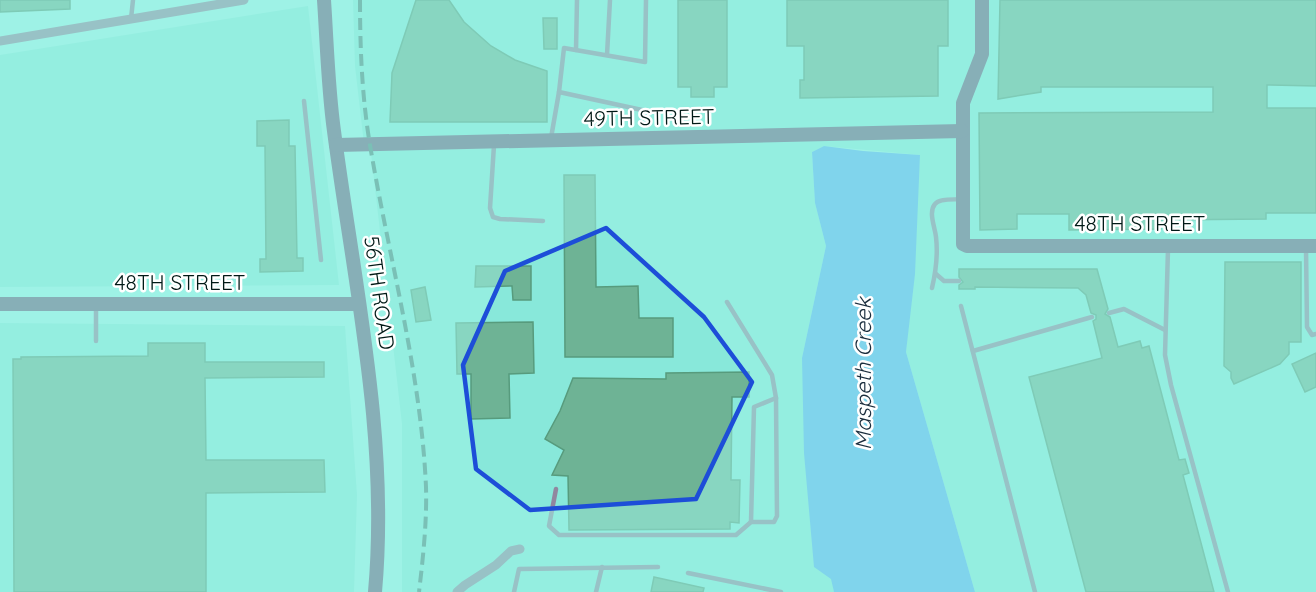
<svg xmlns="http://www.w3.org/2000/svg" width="1316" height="592" font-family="Quicksand,sans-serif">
<rect width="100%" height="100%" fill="#9ef2e6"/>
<g fill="#88e8da">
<path d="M 353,0 L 1316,0 L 1316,592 L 975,592 L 906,352 L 920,155 L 824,146 L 812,152 L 815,203 L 826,246 L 802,358 L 834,592 L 402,592 L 402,424 L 370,144 L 364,144 L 355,66 Z"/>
<path d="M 308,6 L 339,285 L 0,287 L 0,55 Z"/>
<path d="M 0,323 L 345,326 L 357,495 L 354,592 L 0,592 Z"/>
</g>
<path fill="#5bb0f3" d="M 824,146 L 863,151 L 920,155 L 915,274 L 906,352 L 975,592 L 834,592 L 831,579 L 814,567 L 804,453 L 802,358 L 826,246 L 815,203 L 812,152 Z"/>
<g fill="#6eb395" stroke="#579b7d" stroke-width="1.5">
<path d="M 0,0 L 70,0 L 70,9 L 0,12 Z"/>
<path d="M 416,0 L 449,0 L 464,22 L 491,46 L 515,60 L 547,71 L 547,122 L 390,122 L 392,73 Z"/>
<path d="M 678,0 L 727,0 L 727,87 L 714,87 L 714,97 L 691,97 L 691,87 L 678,87 Z"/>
<path d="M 787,0 L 948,0 L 948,46 L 938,46 L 938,96 L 800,98 L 800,80 L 804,80 L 804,46 L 787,46 Z"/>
<path d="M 1000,0 L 1316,0 L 1316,86 L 1267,85 L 1267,108 L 1316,108 L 1316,213 L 1266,213 L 1266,219 L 1161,220 L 1161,229 L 1069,230 L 1069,214 L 1017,214 L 1017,229 L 980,230 L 979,113 L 1213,112 L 1213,87 L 1041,87 L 1041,92 L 998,99 Z"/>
<path d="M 543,18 L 557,18 L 557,49 L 544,49 Z"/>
<path d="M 289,120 L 289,146 L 295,146 L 297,258 L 303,258 L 303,271 L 260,272 L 260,259 L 266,259 L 265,146 L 257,146 L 257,121 Z"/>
<path d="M 564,175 L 595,175 L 596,287 L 638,286 L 639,318 L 673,318 L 673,357 L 565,357 Z"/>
<path d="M 1225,262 L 1301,262 L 1301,342 L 1289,342 L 1289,354 L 1280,364 L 1234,384 L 1231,378 L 1231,372 L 1224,366 Z"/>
<path d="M 476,266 L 531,266 L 531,300 L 513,300 L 512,286 L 475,287 Z"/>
<path d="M 959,269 L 1097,269 L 1108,309 L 1105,314 L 1110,317 L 1118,347 L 1140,341 L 1142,348 L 1149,346 L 1179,460 L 1185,459 L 1189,473 L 1183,475 L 1214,592 L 1086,592 L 1029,377 L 1102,358 L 1093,321 L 1096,319 L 1096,315 L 1091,313 L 1086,295 L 1078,288 L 975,287 L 975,289 L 959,289 L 959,285 L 963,282 L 959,277 Z"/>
<path d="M 425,287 L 431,320 L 416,322 L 411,290 Z"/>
<path d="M 533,322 L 534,373 L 509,374 L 510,418 L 471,419 L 471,374 L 457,374 L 456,323 Z"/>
<path d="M 148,343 L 205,343 L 205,362 L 324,362 L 324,377 L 205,378 L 206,460 L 324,460 L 325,492 L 206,493 L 206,592 L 14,592 L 13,359 L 21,359 L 21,357 L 148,356 Z"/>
<path d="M 1316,353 L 1316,387 L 1305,392 L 1292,364 Z"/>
<path d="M 749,372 L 749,397 L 732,397 L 731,480 L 740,480 L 739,523 L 730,522 L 730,529 L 569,530 L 568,476 L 552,475 L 564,450 L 545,439 L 560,411 L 573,378 L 666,379 L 666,373 Z"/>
<path d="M 654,577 L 704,588 L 703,592 L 651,592 Z"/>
</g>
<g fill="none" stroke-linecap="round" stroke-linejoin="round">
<g stroke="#91879f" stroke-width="4.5">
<path d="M 131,19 L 133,0"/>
<path d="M 576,50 L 577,0"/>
<path d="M 607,55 L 610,0"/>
<path d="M 559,92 L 564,48 L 645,62 L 646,0"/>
<path d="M 304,101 L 321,260"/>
<path d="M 551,138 L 559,92 L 642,110"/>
<path d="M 494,145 L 490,208 L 493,217 L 500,219 L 543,221"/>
<path d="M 1306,248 L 1307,327 L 1312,335 L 1316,334"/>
<path d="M 1168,249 L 1165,355 L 1171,385 L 1228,592"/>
<path d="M 936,274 L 944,281 L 959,281"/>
<path d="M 932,288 C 936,271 938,254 936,237 C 935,227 928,212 935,204 C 939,198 955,200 962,199"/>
<path d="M 96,306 L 96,341"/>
<path d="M 961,306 L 1035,592"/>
<path d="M 1109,313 L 1124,309 L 1165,330"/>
<path d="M 973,351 L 1092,317"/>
<path d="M 556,489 L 549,526 L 559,535 L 736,535 L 751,522 L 774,522 L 777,516 L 776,398 L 772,375 L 727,302"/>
<path d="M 751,522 L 754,407 L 776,398"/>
<path d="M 688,573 L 781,592"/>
<path d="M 514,592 L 519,569 L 658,567"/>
<path d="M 596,592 L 602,567"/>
</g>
<g stroke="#91879f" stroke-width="9">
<path d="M 0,41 L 244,0"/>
<path d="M 457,592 L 465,585 L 496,565 L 511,551 L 520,549"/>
</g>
<g stroke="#6c5d7f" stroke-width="14">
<path d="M 324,0 C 327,44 328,88 334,131 C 354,284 389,437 375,592"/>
<path d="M 982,0 L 982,54 L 963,103 L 963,244 L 967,246 L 1316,246"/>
<path d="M 336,145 L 962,131"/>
<path d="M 0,304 L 359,304"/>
</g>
<path stroke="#4e847c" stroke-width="4" stroke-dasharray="12 6" stroke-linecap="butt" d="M 360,0 C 360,48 362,98 370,145 C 389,259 421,372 426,487 C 427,522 423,558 419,592"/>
</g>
<path d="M0 0H1316V592H0ZM 606,228 L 704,317 L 752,382 L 696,499 L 530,510 L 476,469 L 463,365 L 505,271 Z" fill="#9ef2e6" fill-opacity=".55" fill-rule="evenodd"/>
<path fill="none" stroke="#1d4ed8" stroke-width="4.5" stroke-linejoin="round" d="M 606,228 L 704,317 L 752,382 L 696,499 L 530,510 L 476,469 L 463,365 L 505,271 Z"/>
<g text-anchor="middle" stroke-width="5" stroke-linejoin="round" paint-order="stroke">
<g font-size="21" fill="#001916" stroke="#fff">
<text transform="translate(649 118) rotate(-1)" y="7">49TH STREET</text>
<text x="1140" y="231">48TH STREET</text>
<text x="180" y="290">48TH STREET</text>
<text transform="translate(379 293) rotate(82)" y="7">56TH ROAD</text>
</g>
<g font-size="22" font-style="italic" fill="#1a2d3d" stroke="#fff">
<text transform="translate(863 374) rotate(-90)" y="8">Maspeth Creek</text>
</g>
</g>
</svg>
